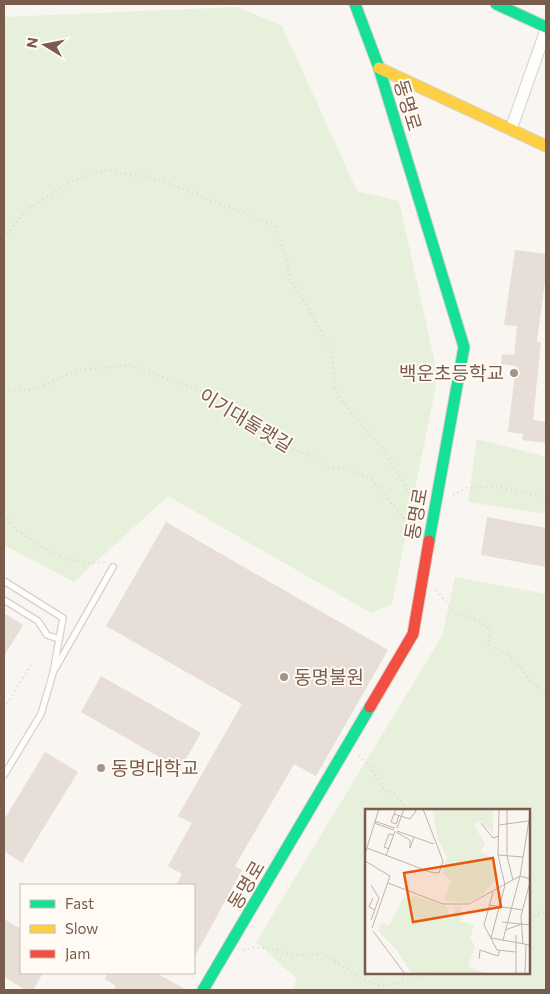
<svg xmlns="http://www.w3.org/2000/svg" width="550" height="994" font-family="Commissioner,'Noto Sans KR',sans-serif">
<rect width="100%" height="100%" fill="#f9f5f0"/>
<g fill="#e7f0db" fill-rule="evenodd">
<path d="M 238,7 L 282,26 L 357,191 L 399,201 L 438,376 L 392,604 L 371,613 L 168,496 L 74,582 L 4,545 L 4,17 Z"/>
<path d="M 477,439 L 546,457 L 546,514 L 468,502 Z"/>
<path d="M 455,577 L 546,594 L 546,990 L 293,990 L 297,979 L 256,942 L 442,636 ZM 366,810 L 529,810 L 529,973 L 366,973 Z"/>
</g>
<g fill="#e6ded7">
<path d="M 515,250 L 546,254 L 546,274 L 537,342 L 541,342 L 533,420 L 546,422 L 546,443 L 522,440 L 523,434 L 508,432 L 516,366 L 501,364 L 502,354 L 514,355 L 517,326 L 504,325 Z"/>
<path d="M 487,517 L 546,528 L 546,567 L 481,555 Z"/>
<path d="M 166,522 L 388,650 L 316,776 L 294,764 L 235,866 L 242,870 L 194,958 L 194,885 L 176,885 L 182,874 L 168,866 L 192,823 L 178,816 L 242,704 L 106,626 Z"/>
<path d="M 4,613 L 23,625 L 4,656 Z"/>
<path d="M 101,676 L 201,733 L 180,769 L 81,712 Z"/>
<path d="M 45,752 L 78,772 L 22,863 L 4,851 L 4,820 Z"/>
<path d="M 4,919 L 21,929 L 21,973 L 43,973 L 33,990 L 26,990 L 4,977 Z"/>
<path d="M 108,973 L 156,973 L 187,990 L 114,990 L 116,986 L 105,979 Z"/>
</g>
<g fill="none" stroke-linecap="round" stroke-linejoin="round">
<defs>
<g id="lane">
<path d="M 4,581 L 63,618 L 53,673 L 41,714 L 4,775"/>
<path d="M 4,600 L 38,621 L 47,635 L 59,639"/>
<path d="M 55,669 L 113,567"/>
</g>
<path id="street" d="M 511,129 L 546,30"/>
<g id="fast">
<path d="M 355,4 L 379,68 L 464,347 L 429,541"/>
<path d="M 496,4 L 546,27"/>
<path d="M 203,990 L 370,707"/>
</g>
<path id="slow" d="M 379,68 L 546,146"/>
<path id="jam" d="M 370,707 L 413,634 L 429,541"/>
</defs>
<use href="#lane" stroke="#d7d1cb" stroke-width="8"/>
<use href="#street" stroke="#d7d1cb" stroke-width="13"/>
<use href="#fast" stroke="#d9d2cb" stroke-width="13"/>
<use href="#slow" stroke="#d9d2cb" stroke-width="13"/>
<use href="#jam" stroke="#d9d2cb" stroke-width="13"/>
<g stroke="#dcd5d0" stroke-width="2" stroke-dasharray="1 4" stroke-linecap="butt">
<path d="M 4,238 L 26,210 L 72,181 L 103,170 L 158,179 L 274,225 L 287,258 L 289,278 L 309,309 L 332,352 L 335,388 L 342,401 L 382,448 L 417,505 L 419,515"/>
<path d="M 4,391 L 28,390 L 45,385 L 77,370 L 130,365 L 201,391 L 232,411 L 271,440 L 313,457 L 329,467 L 349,470 L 372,480 L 404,519 L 418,522"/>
<path d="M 453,495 L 466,488 L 496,486 L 546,497"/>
<path d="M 4,515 L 16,530 L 44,548 L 68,560 L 90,563 L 106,562"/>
<path d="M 436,590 L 454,612 L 480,622 L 490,629 L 488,644 L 512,657 L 531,682 L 546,694"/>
<path d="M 4,708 L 31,665"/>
<path d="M 359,756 L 370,766 L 385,792 L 392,791 L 409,810"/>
<path d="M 529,918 L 546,912"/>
<path d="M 243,950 L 254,947 L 272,949 L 296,955 L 324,954 L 359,977 L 375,984 L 387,986 L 426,975 L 440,973"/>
</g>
<use href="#lane" stroke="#fefefd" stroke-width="5.5"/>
<use href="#street" stroke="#fefefd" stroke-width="11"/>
<use href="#fast" stroke="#16e098" stroke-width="11"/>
<use href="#slow" stroke="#ffcf43" stroke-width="11"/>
<use href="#jam" stroke="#f24e42" stroke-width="11"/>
</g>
<g fill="#a69286" stroke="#fffaf3" stroke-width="2">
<circle cx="514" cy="373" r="5"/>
<circle cx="284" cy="677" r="5"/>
<circle cx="101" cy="768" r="5"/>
</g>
<g text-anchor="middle" stroke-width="4" stroke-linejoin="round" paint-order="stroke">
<g font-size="19" fill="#7a5c4d" stroke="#fffaf3">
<text transform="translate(408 105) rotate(73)" y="7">동명로</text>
<text transform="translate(246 420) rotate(31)" y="7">이기대둘랫길</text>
<text transform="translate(416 514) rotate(-80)" y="7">동명로</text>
<text transform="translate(246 885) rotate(-59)" y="7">동명로</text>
</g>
<g font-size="19" fill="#7a5c4d" stroke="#fffaf3" text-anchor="start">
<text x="504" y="380" text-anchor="end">백운초등학교</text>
<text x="294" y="684">동명불원</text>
<text x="111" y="775">동명대학교</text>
</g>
</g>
<g transform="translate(365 809)">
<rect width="165" height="165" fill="#f9f5f0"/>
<path d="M 67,0 L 128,1 L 128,24 L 114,11 L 109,16 L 120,35 L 116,42 L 126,49 L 131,70 L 116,87 L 101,94 L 79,91 L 86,71 L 77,64 L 82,48 L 73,31 ZM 48,86 L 83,98 L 83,109 L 90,109 L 90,98 L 96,98 L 95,112 L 109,116 L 105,129 L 110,137 L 103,158 L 123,165 L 47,165 L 31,140 L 13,122 L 16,114 L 24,117 L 38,89 L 45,90 Z" fill="#e7f0db"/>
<path fill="none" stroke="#c2b3aa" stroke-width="1" d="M 31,0 L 29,5 L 45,10 L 51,2 L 48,0M 134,0 L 133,46 L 140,76 L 126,129 L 165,136M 142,0 L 142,47 L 148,71M 29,5 L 26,13 L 31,15 L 34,6M 9,12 L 30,19M 9,14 L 29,21M 116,14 L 128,29 L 134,27M 134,16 L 163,12M 32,19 L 39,0M 32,22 L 69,35M 31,23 L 45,31 L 45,39 L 49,28M 2,39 L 65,63 L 74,64 L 78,52 L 58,0M 24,40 L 19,38 L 24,25 L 29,26M 0,45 L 14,0M 133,46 L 158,48M 21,47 L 30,22M 0,52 L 25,67 L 7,119M 23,74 L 78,95 L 104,95 L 155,67 L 165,70M 128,83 L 119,116 L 132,141 L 151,143M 8,89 L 4,98 L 10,101M 124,96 L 158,101M 6,111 L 14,89 L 6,76M 137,113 L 156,115M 140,121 L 157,115 L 165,116M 8,122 L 40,165M 138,131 L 155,67 L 165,5M 158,135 L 156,107 L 165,73M 114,150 L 115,141 L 133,147 L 135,141M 151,165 L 151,126M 160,165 L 161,135"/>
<path fill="#e8590c" fill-opacity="0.15" stroke="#e8590c" stroke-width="2.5" d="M 128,49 L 136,98 L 48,113 L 39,64 Z"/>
<rect width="165" height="165" fill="none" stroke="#7a5c4d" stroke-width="2.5"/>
</g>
<rect width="550" height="994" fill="none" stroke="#7a5c4d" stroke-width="10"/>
<rect x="20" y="884" width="175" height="90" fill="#fffaf3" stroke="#cabbb1"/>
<rect x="30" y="900" width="25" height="8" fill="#16e098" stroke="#cabbb1"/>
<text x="65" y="909" font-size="15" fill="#7a5c4d">Fast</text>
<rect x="30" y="925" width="25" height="8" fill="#ffcf43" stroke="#cabbb1"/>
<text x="65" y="934" font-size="15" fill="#7a5c4d">Slow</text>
<rect x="30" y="950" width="25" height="8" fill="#f24e42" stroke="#cabbb1"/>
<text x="65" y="959" font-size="15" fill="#7a5c4d">Jam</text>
<g transform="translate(45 45) rotate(280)" stroke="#fffaf3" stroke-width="4" paint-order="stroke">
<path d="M0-4L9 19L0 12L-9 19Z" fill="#7a5c4d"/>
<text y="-8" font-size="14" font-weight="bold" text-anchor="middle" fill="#7a5c4d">N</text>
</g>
</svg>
